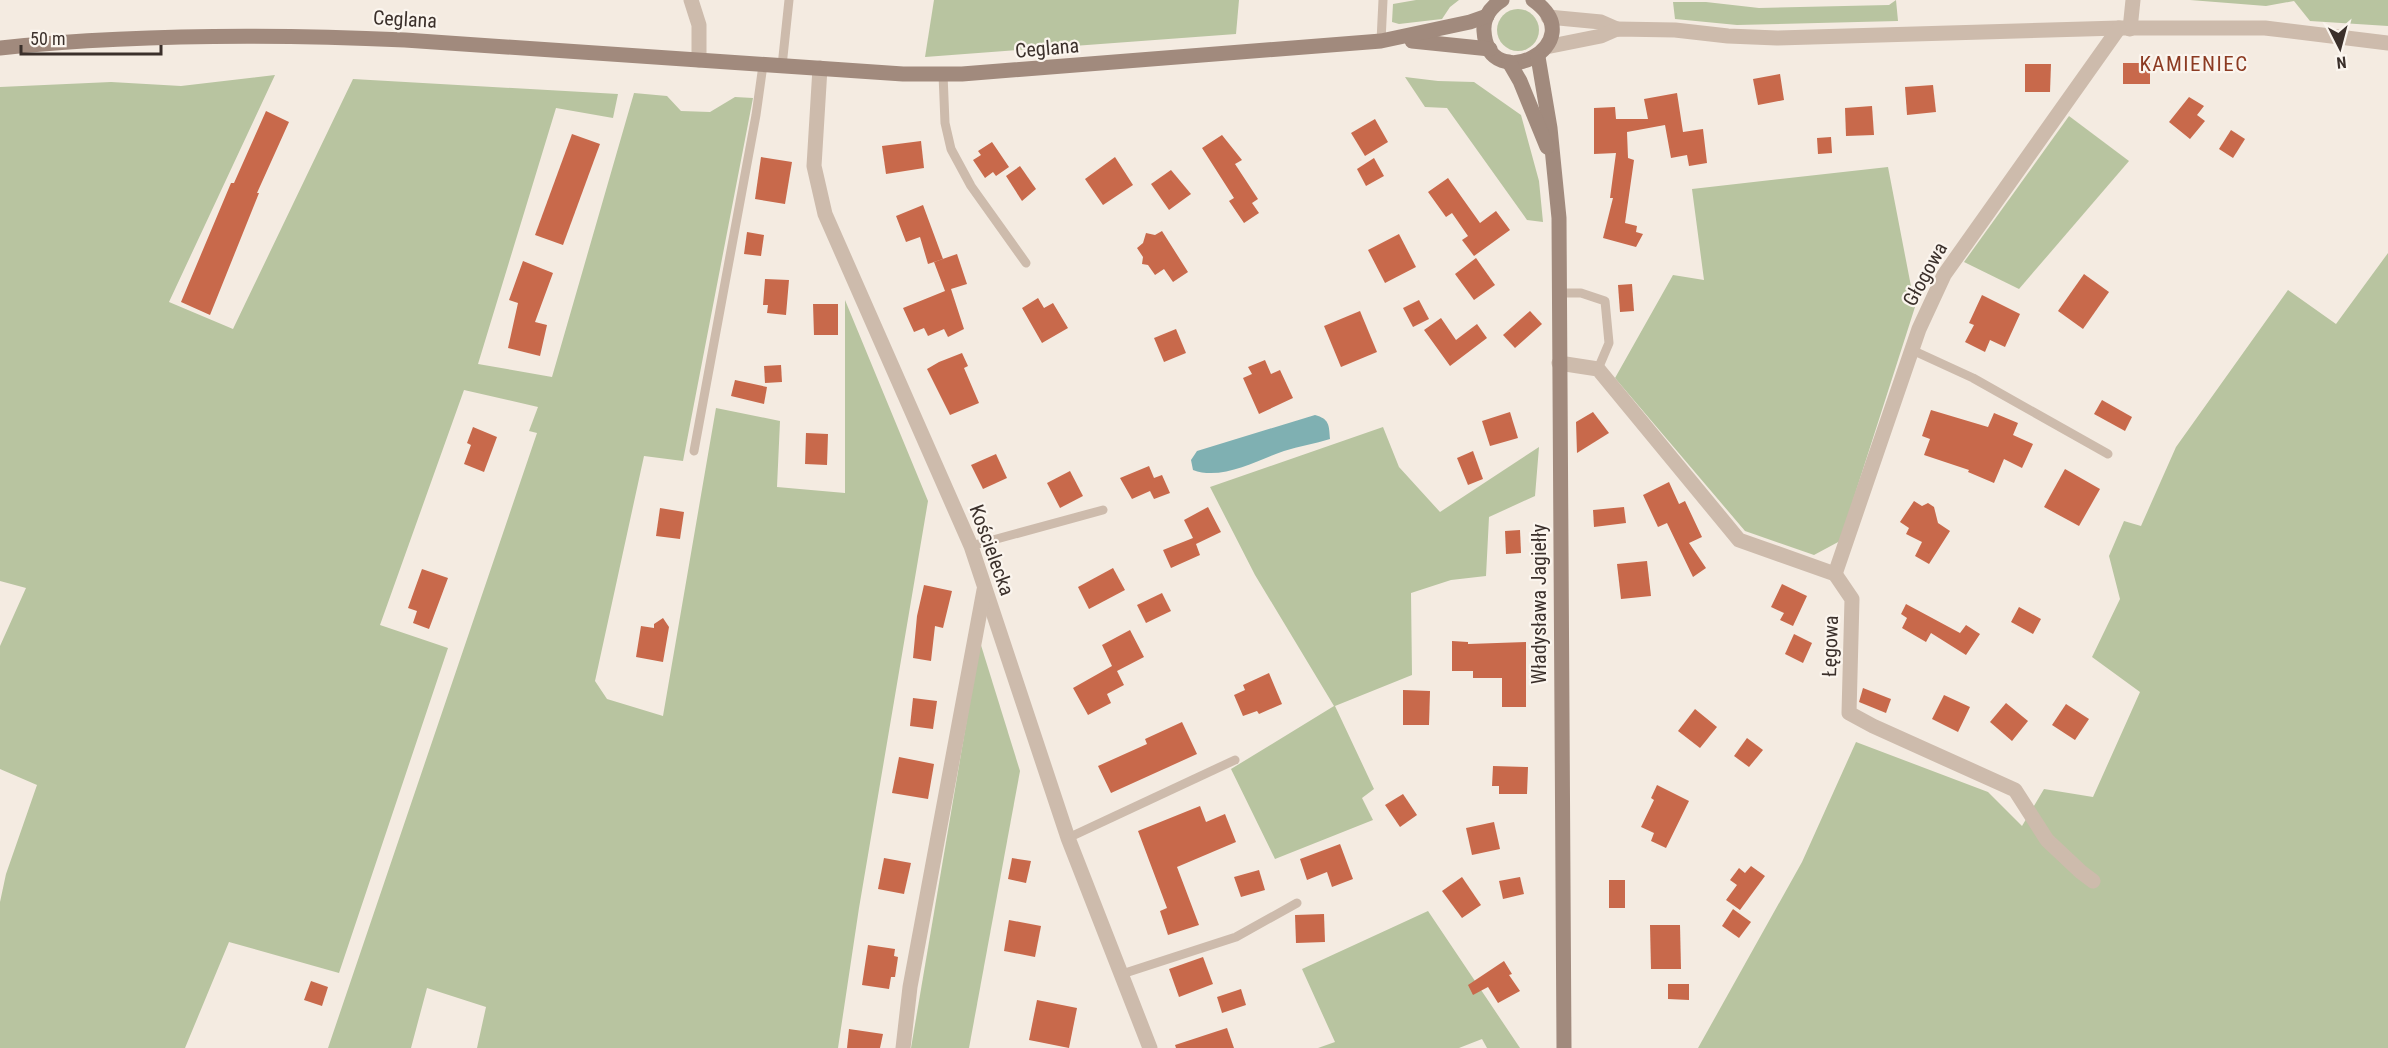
<svg xmlns="http://www.w3.org/2000/svg" width="2388" height="1048" font-family="'Roboto Condensed',sans-serif">
<rect width="100%" height="100%" fill="#f4ebe1"/>
<g fill="#b8c4a0">
<path d="M 934,0 L 1239,0 L 1236,34 L 925,57 Z"/>
<path d="M 1416,0 L 1459,0 L 1450,7 L 1442,19 L 1399,24 L 1392,22 L 1393,4 Z"/>
<path d="M 1896,0 L 1898,21 L 1737,25 L 1675,19 L 1673,2 L 1706,2 L 1759,8 L 1889,5 Z"/>
<path d="M 2190,0 L 2388,0 L 2388,26 L 2310,21 L 2294,1 L 2266,6 Z"/>
<circle cx="1518" cy="30" r="21"/>
<path d="M 275,75 L 169,302 L 233,329 L 353,79 L 618,94 L 613,118 L 556,108 L 478,364 L 552,377 L 634,93 L 667,96 L 681,111 L 710,112 L 735,97 L 753,98 L 683,461 L 644,456 L 595,681 L 607,699 L 663,716 L 716,408 L 780,421 L 777,487 L 845,493 L 845,300 L 928,501 L 859,908 L 838,1048 L 477,1048 L 486,1007 L 427,988 L 411,1048 L 328,1048 L 537,433 L 529,431 L 538,407 L 464,390 L 380,625 L 448,648 L 339,973 L 229,942 L 185,1048 L 0,1048 L 0,902 L 6,874 L 37,785 L 0,769 L 0,646 L 26,588 L 0,581 L 0,87 L 111,82 L 181,86 Z"/>
<path d="M 1405,77 L 1438,81 L 1474,82 L 1521,115 L 1539,181 L 1543,222 L 1527,220 L 1447,108 L 1425,107 Z"/>
<path d="M 2069,116 L 2129,161 L 2019,289 L 1964,262 Z"/>
<path d="M 1888,167 L 1915,307 L 1840,541 L 1814,555 L 1745,531 L 1615,378 L 1673,275 L 1704,280 L 1692,189 Z"/>
<path d="M 2388,253 L 2388,1048 L 1698,1048 L 1802,862 L 1856,742 L 1988,792 L 2022,826 L 2044,789 L 2093,797 L 2140,692 L 2092,657 L 2120,599 L 2109,556 L 2124,521 L 2141,526 L 2176,447 L 2288,290 L 2336,324 Z"/>
<path d="M 1383,427 L 1399,467 L 1440,512 L 1539,447 L 1535,496 L 1489,517 L 1486,576 L 1451,580 L 1411,593 L 1412,675 L 1335,706 L 1374,789 L 1362,798 L 1373,820 L 1275,859 L 1231,769 L 1334,706 L 1255,575 L 1210,487 Z"/>
<path d="M 980,642 L 1020,771 L 969,1048 L 911,1048 Z"/>
<path d="M 1428,911 L 1520,1048 L 1487,1048 L 1482,1039 L 1459,1048 L 1318,1048 L 1335,1042 L 1302,969 Z"/>
</g>
<path fill="#7fb0b2" d="M 1315,415 C 1329,419 1329,424 1330,439 C 1315,444 1299,446 1284,451 C 1257,460 1222,481 1193,470 L 1191,460 L 1197,451 Z"/>
<g fill="#c8694b">
<rect x="2123" y="63" width="27" height="21"/>
<path d="M 2025,64 L 2051,64 L 2050,92 L 2025,92 Z"/>
<path d="M 1780,74 L 1784,100 L 1758,105 L 1753,79 Z"/>
<path d="M 1933,85 L 1936,112 L 1907,115 L 1905,87 Z"/>
<path d="M 1677,93 L 1683,132 L 1703,129 L 1707,163 L 1689,166 L 1687,155 L 1671,158 L 1665,125 L 1627,132 L 1628,158 L 1634,160 L 1625,223 L 1637,226 L 1636,232 L 1643,234 L 1636,247 L 1603,238 L 1613,198 L 1610,198 L 1616,153 L 1594,154 L 1594,108 L 1615,107 L 1616,119 L 1648,119 L 1644,99 Z"/>
<path d="M 2189,97 L 2204,106 L 2197,115 L 2205,121 L 2190,139 L 2169,122 Z"/>
<path d="M 1872,106 L 1874,135 L 1846,136 L 1845,108 Z"/>
<path d="M 266,111 L 289,122 L 257,193 L 259,193 L 210,315 L 181,302 L 231,183 L 234,183 Z"/>
<path d="M 1375,119 L 1388,142 L 1365,156 L 1351,133 Z"/>
<path d="M 2231,130 L 2245,139 L 2233,158 L 2219,149 Z"/>
<path d="M 572,134 L 600,144 L 563,245 L 535,235 Z"/>
<path d="M 1222,135 L 1242,160 L 1235,164 L 1258,199 L 1252,203 L 1259,213 L 1244,223 L 1229,201 L 1234,198 L 1202,148 Z"/>
<path d="M 1831,137 L 1832,153 L 1818,154 L 1817,138 Z"/>
<path d="M 921,141 L 924,168 L 886,174 L 882,146 Z"/>
<path d="M 992,142 L 1009,167 L 996,176 L 993,172 L 985,178 L 973,160 L 981,155 L 978,151 Z"/>
<path d="M 761,157 L 792,162 L 785,204 L 755,199 Z"/>
<path d="M 1115,157 L 1133,185 L 1103,205 L 1085,179 Z"/>
<path d="M 1374,158 L 1384,176 L 1366,186 L 1357,169 Z"/>
<path d="M 1020,166 L 1036,189 L 1022,201 L 1006,176 Z"/>
<path d="M 1171,170 L 1191,194 L 1169,210 L 1151,184 Z"/>
<path d="M 1448,178 L 1480,223 L 1496,211 L 1510,230 L 1474,256 L 1462,240 L 1468,236 L 1452,213 L 1446,217 L 1428,192 Z"/>
<path d="M 923,205 L 943,259 L 928,264 L 920,237 L 906,242 L 896,216 Z"/>
<path d="M 1162,231 L 1188,272 L 1173,282 L 1164,269 L 1155,275 L 1148,265 L 1142,264 L 1143,257 L 1137,248 L 1143,243 L 1146,233 L 1155,235 Z"/>
<path d="M 747,232 L 764,235 L 761,256 L 744,254 Z"/>
<path d="M 1399,234 L 1416,267 L 1385,283 L 1368,250 Z"/>
<path d="M 957,254 L 967,284 L 951,289 L 964,329 L 948,337 L 944,329 L 928,336 L 924,328 L 914,332 L 903,308 L 945,291 L 934,262 Z"/>
<path d="M 1476,258 L 1495,285 L 1474,300 L 1455,274 Z"/>
<path d="M 523,261 L 553,273 L 535,322 L 547,325 L 540,356 L 508,348 L 518,303 L 509,300 Z"/>
<path d="M 2084,274 L 2109,292 L 2083,329 L 2058,311 Z"/>
<path d="M 765,279 L 789,280 L 786,315 L 767,313 L 768,305 L 763,305 Z"/>
<path d="M 1632,284 L 1634,311 L 1620,312 L 1618,285 Z"/>
<path d="M 1982,295 L 2020,314 L 2005,347 L 1990,340 L 1985,352 L 1965,342 L 1974,325 L 1969,323 Z"/>
<path d="M 1038,298 L 1044,308 L 1053,303 L 1068,328 L 1042,343 L 1022,308 Z"/>
<path d="M 1419,300 L 1429,319 L 1413,327 L 1403,308 Z"/>
<path d="M 813,304 L 838,304 L 838,335 L 814,335 Z"/>
<path d="M 1360,311 L 1377,352 L 1341,367 L 1324,326 Z"/>
<path d="M 1530,311 L 1542,324 L 1515,348 L 1503,335 Z"/>
<path d="M 1441,318 L 1456,340 L 1477,324 L 1487,338 L 1450,366 L 1424,330 Z"/>
<path d="M 1176,329 L 1186,353 L 1164,362 L 1154,338 Z"/>
<path d="M 962,353 L 968,366 L 964,368 L 979,403 L 950,415 L 927,369 L 939,362 Z"/>
<path d="M 1265,360 L 1271,374 L 1280,370 L 1293,398 L 1259,414 L 1243,378 L 1252,374 L 1248,367 Z"/>
<path d="M 781,365 L 782,382 L 765,383 L 764,366 Z"/>
<path d="M 735,380 L 767,387 L 764,404 L 731,396 Z"/>
<path d="M 2102,400 L 2132,417 L 2125,431 L 2094,414 Z"/>
<path d="M 1931,410 L 1988,427 L 1994,413 L 2018,423 L 2013,435 L 2033,444 L 2022,468 L 2004,459 L 1994,483 L 1968,472 L 1969,470 L 1924,455 L 1930,439 L 1922,436 Z"/>
<path d="M 1510,412 L 1518,438 L 1490,446 L 1482,421 Z"/>
<path d="M 1593,412 L 1609,433 L 1577,453 L 1576,422 Z"/>
<path d="M 473,427 L 497,437 L 484,472 L 464,464 L 471,445 L 467,443 Z"/>
<path d="M 806,433 L 828,434 L 827,465 L 805,464 Z"/>
<path d="M 1473,451 L 1483,479 L 1468,485 L 1457,458 Z"/>
<path d="M 996,454 L 1007,478 L 983,489 L 971,465 Z"/>
<path d="M 1149,466 L 1154,478 L 1162,475 L 1170,493 L 1154,499 L 1150,491 L 1132,499 L 1120,478 Z"/>
<path d="M 2065,469 L 2100,489 L 2079,526 L 2044,507 Z"/>
<path d="M 1070,471 L 1083,496 L 1060,508 L 1047,483 Z"/>
<path d="M 1669,482 L 1679,504 L 1685,501 L 1702,537 L 1689,543 L 1706,568 L 1693,577 L 1667,523 L 1658,527 L 1643,495 Z"/>
<path d="M 1914,501 L 1922,506 L 1928,503 L 1934,507 L 1938,523 L 1950,531 L 1929,564 L 1915,556 L 1922,542 L 1906,534 L 1909,528 L 1900,522 Z"/>
<path d="M 1208,507 L 1221,532 L 1196,544 L 1200,555 L 1171,568 L 1163,550 L 1193,538 L 1184,520 Z"/>
<path d="M 1624,507 L 1626,523 L 1594,527 L 1593,510 Z"/>
<path d="M 660,508 L 684,512 L 680,539 L 656,536 Z"/>
<path d="M 1520,530 L 1521,553 L 1506,554 L 1505,531 Z"/>
<path d="M 1647,561 L 1651,596 L 1621,599 L 1617,564 Z"/>
<path d="M 1113,568 L 1125,590 L 1089,609 L 1078,587 Z"/>
<path d="M 422,569 L 448,578 L 429,629 L 413,623 L 417,611 L 408,608 Z"/>
<path d="M 1782,584 L 1807,596 L 1793,626 L 1780,620 L 1784,613 L 1771,607 Z"/>
<path d="M 924,585 L 952,591 L 943,628 L 935,626 L 931,661 L 913,658 L 917,616 Z"/>
<path d="M 1162,593 L 1171,611 L 1146,623 L 1137,605 Z"/>
<path d="M 1906,604 L 1960,633 L 1966,625 L 1980,634 L 1966,655 L 1931,633 L 1926,642 L 1902,628 L 1907,618 L 1901,614 Z"/>
<path d="M 2019,607 L 2041,619 L 2033,634 L 2011,622 Z"/>
<path d="M 663,618 L 669,627 L 663,662 L 636,657 L 641,626 L 654,628 L 654,624 Z"/>
<path d="M 1130,630 L 1144,657 L 1117,671 L 1124,685 L 1107,694 L 1111,703 L 1088,715 L 1073,688 L 1112,666 L 1102,645 Z"/>
<path d="M 1794,634 L 1812,643 L 1803,663 L 1785,654 Z"/>
<path d="M 1452,641 L 1468,642 L 1468,644 L 1526,642 L 1526,707 L 1502,707 L 1502,678 L 1473,678 L 1473,671 L 1452,671 Z"/>
<path d="M 1269,673 L 1282,704 L 1259,714 L 1257,711 L 1243,716 L 1234,695 L 1245,690 L 1243,685 Z"/>
<path d="M 1863,688 L 1891,699 L 1886,713 L 1859,702 Z"/>
<path d="M 1403,690 L 1430,691 L 1429,725 L 1403,725 Z"/>
<path d="M 1944,695 L 1970,707 L 1958,732 L 1932,719 Z"/>
<path d="M 913,698 L 937,701 L 933,729 L 910,726 Z"/>
<path d="M 2006,703 L 2028,721 L 2012,741 L 1990,722 Z"/>
<path d="M 2066,704 L 2089,719 L 2075,740 L 2052,725 Z"/>
<path d="M 1695,709 L 1717,727 L 1700,748 L 1678,731 Z"/>
<path d="M 1182,722 L 1197,754 L 1111,793 L 1098,766 L 1147,744 L 1145,739 Z"/>
<path d="M 1747,738 L 1763,750 L 1749,767 L 1734,756 Z"/>
<path d="M 899,757 L 934,764 L 928,799 L 892,793 Z"/>
<path d="M 1493,766 L 1528,767 L 1527,794 L 1499,794 L 1499,786 L 1492,786 Z"/>
<path d="M 1657,785 L 1689,801 L 1666,848 L 1651,841 L 1654,833 L 1641,827 L 1654,800 L 1651,798 Z"/>
<path d="M 1403,794 L 1417,815 L 1400,827 L 1385,805 Z"/>
<path d="M 1200,806 L 1206,822 L 1225,814 L 1236,842 L 1177,867 L 1199,925 L 1168,935 L 1160,911 L 1167,908 L 1138,831 Z"/>
<path d="M 1494,822 L 1500,849 L 1472,855 L 1466,828 Z"/>
<path d="M 1340,844 L 1353,879 L 1332,887 L 1327,872 L 1307,880 L 1300,859 Z"/>
<path d="M 884,858 L 911,863 L 904,894 L 878,889 Z"/>
<path d="M 1012,858 L 1031,861 L 1026,883 L 1008,879 Z"/>
<path d="M 1751,866 L 1765,876 L 1740,910 L 1726,900 L 1737,885 L 1730,880 L 1739,868 L 1745,873 Z"/>
<path d="M 1259,870 L 1265,890 L 1241,897 L 1234,877 Z"/>
<path d="M 1462,877 L 1481,905 L 1462,918 L 1442,891 Z"/>
<path d="M 1520,877 L 1524,894 L 1503,899 L 1499,881 Z"/>
<rect x="1609" y="880" width="16" height="28"/>
<path d="M 1733,909 L 1751,922 L 1739,938 L 1722,926 Z"/>
<path d="M 1324,914 L 1325,942 L 1296,943 L 1295,915 Z"/>
<path d="M 1009,920 L 1041,926 L 1035,957 L 1004,951 Z"/>
<path d="M 1650,925 L 1680,925 L 1681,969 L 1651,969 Z"/>
<path d="M 868,945 L 895,949 L 894,956 L 898,957 L 895,977 L 891,977 L 889,989 L 862,985 Z"/>
<path d="M 1203,957 L 1213,984 L 1179,997 L 1169,969 Z"/>
<path d="M 1504,961 L 1512,974 L 1509,975 L 1520,991 L 1498,1003 L 1488,987 L 1473,995 L 1468,985 Z"/>
<path d="M 311,981 L 328,987 L 322,1006 L 304,1000 Z"/>
<path d="M 1668,984 L 1689,984 L 1689,1000 L 1668,999 Z"/>
<path d="M 1241,989 L 1246,1005 L 1222,1013 L 1217,997 Z"/>
<path d="M 1037,1000 L 1077,1008 L 1069,1048 L 1029,1040 Z"/>
<path d="M 1227,1028 L 1234,1048 L 1176,1048 L 1175,1045 Z"/>
<path d="M 849,1029 L 883,1034 L 880,1048 L 847,1048 Z"/>
</g>
<g fill="none" stroke-linecap="round" stroke-linejoin="round">
<g stroke="#cdbbac" stroke-width="9">
<path d="M 1381,41 L 1383,0"/>
<path d="M 782,66 L 789,0"/>
<path d="M 943,74 L 945,123 L 951,149 L 971,186 L 1026,263"/>
<path d="M 1559,293 L 1581,293 L 1605,301 L 1609,343 L 1598,369"/>
<path d="M 1912,350 L 1973,378 L 2108,454"/>
<path d="M 694,451 L 756,115 L 763,65"/>
<path d="M 971,546 L 1103,510"/>
<path d="M 1068,838 L 1235,760"/>
<path d="M 1122,974 L 1236,937 L 1297,903"/>
</g>
<g stroke="#cdbbac" stroke-width="15">
<path d="M 691,0 L 699,25 L 699,60"/>
<path d="M 1548,17 L 1601,22 L 1617,29"/>
<path d="M 2130,29 L 2133,0"/>
<path d="M 1546,47 L 1601,36 L 1617,29 L 1675,30 L 1728,36 L 1777,38 L 2119,28 L 2265,28 L 2388,43"/>
<path d="M 820,68 L 814,166 L 825,214 L 971,546 L 1068,838 L 1150,1048"/>
<path d="M 1559,363 L 1598,369 L 1739,540 L 1835,574 L 1852,599 L 1849,713 L 1873,726 L 2015,790 L 2047,840 L 2081,872 L 2093,881"/>
<path d="M 1835,574 L 1919,329 L 1944,275 L 2119,28"/>
<path d="M 903,1048 L 910,987 L 984,590"/>
</g>
<g stroke="#a18a7d" stroke-width="15">
<path d="M 1502,0 C 1491,7 1483,17 1484,31 C 1488,98 1595,44 1533,0"/>
<path d="M 1412,41 L 1490,49"/>
<path d="M 0,48 C 134,34 270,34 405,40 L 903,74 L 962,74 L 1381,41 L 1470,22 L 1487,16"/>
<path d="M 1538,57 L 1550,128 L 1559,218 L 1564,1048"/>
<path d="M 1509,62 L 1520,81 L 1547,147"/>
</g>
</g>
<g text-anchor="middle" stroke-width="4.5" stroke-linejoin="round" paint-order="stroke">
<g font-size="20" fill="#3b302b" stroke="#fbf5ee">
<text transform="translate(405 19) rotate(3)" y="7">Ceglana</text>
<text transform="translate(1047 48) rotate(-5)" y="7">Ceglana</text>
<text transform="translate(1925 274) rotate(-61)" y="7">Głogowa</text>
<text transform="translate(992 550) rotate(70)" y="7">Kościelecka</text>
<text transform="translate(1539 604) rotate(-90)" y="7">Władysława Jagiełły</text>
<text transform="translate(1830 646) rotate(-88)" y="7">Łęgowa</text>
</g>
<g font-size="21" letter-spacing="1.5" fill="#8c3b22" stroke="#fbf5ee">
<text x="2194" y="71">KAMIENIEC</text>
</g>
</g>
<g transform="translate(2340 48) rotate(174)" stroke="#fbf5ee" stroke-width="4.5" paint-order="stroke">
<path d="M0-4.5L10 22L0 15L-10 22Z" fill="#3b302b"/>
<text y="-9" font-size="16" font-weight="bold" text-anchor="middle" fill="#3b302b">N</text>
</g>
<path d="M21 45v9h140v-9" fill="none" stroke="#3b302b" stroke-width="3"/>
<text x="30" y="45" font-size="18" fill="#3b302b" stroke="#fbf5ee" stroke-width="4.5" paint-order="stroke">50 m</text>
</svg>
